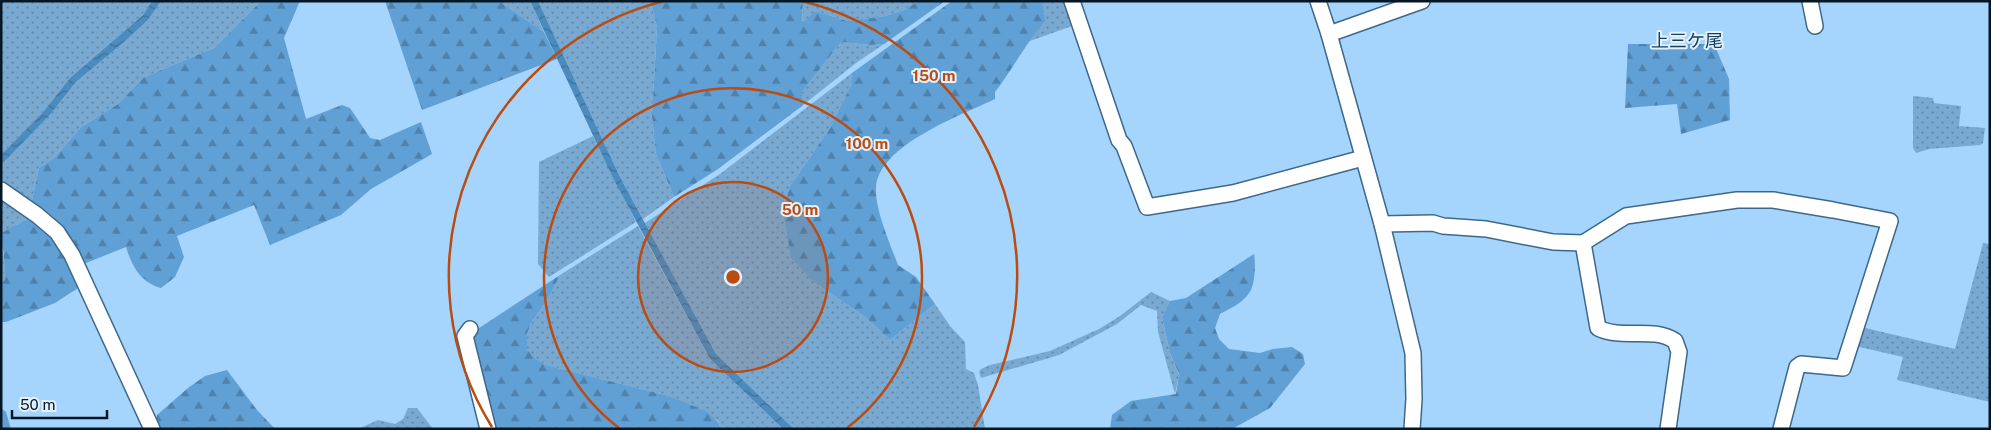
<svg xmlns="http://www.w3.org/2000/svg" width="1991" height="430" font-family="'Public Sans','Noto Sans JP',sans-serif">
<defs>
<pattern id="green-dots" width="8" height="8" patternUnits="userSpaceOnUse" patternTransform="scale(1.25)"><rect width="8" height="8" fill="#79a9d1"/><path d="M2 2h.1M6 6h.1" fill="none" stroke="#6189a9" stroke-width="1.8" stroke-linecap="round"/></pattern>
<pattern id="forest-firs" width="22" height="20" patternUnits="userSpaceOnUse" patternTransform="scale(1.25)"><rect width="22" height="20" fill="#61a0d4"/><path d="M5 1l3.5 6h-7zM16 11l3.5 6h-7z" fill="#4e81ac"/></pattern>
<pattern id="water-waves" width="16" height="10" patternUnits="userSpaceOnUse" patternTransform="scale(1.25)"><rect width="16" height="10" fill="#4c8bbd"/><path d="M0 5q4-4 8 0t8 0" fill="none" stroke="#3d7199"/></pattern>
</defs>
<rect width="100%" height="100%" fill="#a5d4fc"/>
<g fill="url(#green-dots)">
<path d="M 1,1 L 152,1 L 143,15 L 70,78 L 43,112 L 1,155 Z"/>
<path d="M 161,1 L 261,1 L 214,48 L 144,77 L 118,104 L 81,127 L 55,157 L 39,168 L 31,205 L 1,185 L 1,165 L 50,115 L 76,82 L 123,43 L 148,20 Z"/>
<path d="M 499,1 L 530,1 L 544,32 Z"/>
<path d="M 538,1 L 651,1 L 657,28 L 652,117 L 656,154 L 674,197 L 643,219 L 620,177 Z"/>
<path d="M 803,1 L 918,1 L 904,10 L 885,16 L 847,21 L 816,11 L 802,24 Z"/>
<path d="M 1042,1 L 1067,1 L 1075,25 L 1030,41 L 1035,33 L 1046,21 Z"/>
<path d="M 841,42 L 870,45 L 884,44 L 856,63 L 802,106 L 802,92 Z"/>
<path d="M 852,73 L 852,83 L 830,128 L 790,186 L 783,209 L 815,283 L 864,316 L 890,340 L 935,304 L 950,326 L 965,342 L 966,369 L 974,373 L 978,385 L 985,429 L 794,429 L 716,354 L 645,223 L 720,174 Z"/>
<path d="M 1913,96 L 1933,98 L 1934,103 L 1961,106 L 1959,126 L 1985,128 L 1983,143 L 1980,145 L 1929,149 L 1916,153 L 1913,148 Z"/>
<path d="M 593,136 L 636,222 L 549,277 L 538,264 L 539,162 Z"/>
<path d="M 1,194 L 32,217 L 16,225 L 2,250 L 6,266 L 5,280 L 1,282 Z"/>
<path d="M 638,226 L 710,359 L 783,429 L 721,429 L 718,421 L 669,396 L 546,365 L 536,359 L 527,349 L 527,334 L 531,323 L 548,299 L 560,275 Z"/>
<path d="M 1983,243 L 1990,244 L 1990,402 L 1897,380 L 1903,357 L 1855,346 L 1861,327 L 1955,349 Z"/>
<path d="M 1151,292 L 1170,301 L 1162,317 L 1170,353 L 1179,375 L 1175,394 L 1158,332 L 1157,311 L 1141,305 L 1117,324 L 1059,355 L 981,378 L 979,372 L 981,369 L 990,365 L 1050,351 L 1099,329 L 1120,316 Z"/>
<path d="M 408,408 L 417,408 L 433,429 L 358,429 L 378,420 L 395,424 L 403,419 Z"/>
</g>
<g fill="url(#forest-firs)">
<path d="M 261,1 L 300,1 L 284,38 L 306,119 L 342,105 L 350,108 L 370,138 L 380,140 L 421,122 L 432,154 L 371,189 L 341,215 L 270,245 L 254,205 L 177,236 L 184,257 L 175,277 L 161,288 C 140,282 132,266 126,247 L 81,265 L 31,205 L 39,168 L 55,157 L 81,127 L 118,104 L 144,77 L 214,48 Z"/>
<path d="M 385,1 L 499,1 L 544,32 L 557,59 L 422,110 Z"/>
<path d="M 651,1 L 803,1 L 802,23 L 816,11 L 847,21 L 885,16 L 904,10 L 918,1 L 945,1 L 884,44 L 870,45 L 841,42 L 802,92 L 802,106 L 718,169 L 674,197 L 656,154 L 652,117 L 657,28 Z"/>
<path d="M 952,1 L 1042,1 L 1046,21 C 1027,41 1012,70 995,92 L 995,99 C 962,115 878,145 876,188 C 875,210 890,243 898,265 L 916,277 L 935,304 L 890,340 L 864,316 L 815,283 L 791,258 L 783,209 L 790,186 L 830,128 L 852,83 L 852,73 Z"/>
<path d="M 1628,44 L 1714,44 L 1729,79 L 1730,120 L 1681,134 L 1677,104 L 1625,108 Z"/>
<path d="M 32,217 C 57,237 66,260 78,288 L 55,303 L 6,322 L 1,322 L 1,282 L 5,280 C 6,264 2,249 2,233 L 16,225 Z"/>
<path d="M 1254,254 C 1256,263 1255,286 1249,293 C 1243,303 1229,309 1220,314 L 1215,328 L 1219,339 L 1229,349 L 1260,353 L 1273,349 L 1292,347 L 1303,354 L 1305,364 L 1270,408 L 1234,428 L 1110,429 L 1112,415 L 1131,401 L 1176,394 L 1179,374 L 1170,353 L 1162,317 L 1170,301 L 1186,298 Z"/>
<path d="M 560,275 L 548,299 L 531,323 L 527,334 L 527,349 L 536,359 L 546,365 L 669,396 L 706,411 L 718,422 L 721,429 L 490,429 L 470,334 Z"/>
<path d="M 227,370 L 257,410 L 275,429 L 157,429 L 155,425 L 157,415 L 188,388 L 205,376 Z"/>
<path d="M 1,408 L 6,412 L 11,429 L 1,429 Z"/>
</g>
<g fill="url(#water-waves)">
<path d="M 152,1 L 161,1 L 148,20 L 123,43 L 76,82 L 50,115 L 1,165 L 1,155 L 43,112 L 70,78 L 143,15 Z"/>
<path d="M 530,1 L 538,1 L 620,177 L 716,354 L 794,429 L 783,429 L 710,359 L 613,178 Z"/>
</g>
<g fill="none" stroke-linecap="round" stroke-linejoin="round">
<defs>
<g id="minor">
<path d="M 1072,1 L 1119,140 L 1124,146 L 1147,207 L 1233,193 L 1363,158"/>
<path d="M 1318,1 L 1329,34 L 1382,224 L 1413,353 L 1414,399 L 1412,429"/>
<path d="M 1810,1 L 1815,26"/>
<path d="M 1329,34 L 1422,1"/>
<path d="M 1,190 L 37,215 L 57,232 L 72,255 L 152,429"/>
<path d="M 1382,224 L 1433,223 L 1443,226 L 1486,229 L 1553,242 L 1583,243 L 1626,216 L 1737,200 L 1773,200 L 1833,210 L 1890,221 L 1843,368 L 1801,364 L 1797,367 L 1781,429"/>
<path d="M 1583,243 L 1598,328 C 1622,340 1653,326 1675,341 L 1679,352 L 1668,429"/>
<path d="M 470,329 L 465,336 L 488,429"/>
</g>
</defs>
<use href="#minor" stroke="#3d688b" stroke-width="18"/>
<use href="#minor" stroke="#fff" stroke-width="15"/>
</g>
<circle cx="733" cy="277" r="95" fill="#bb4c11" fill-opacity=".12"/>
<g fill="none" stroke="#bb4c11" stroke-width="2.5">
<circle cx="733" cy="277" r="95"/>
<path d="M619 428A189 189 0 1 1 847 428"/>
<path d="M492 427A284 284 0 0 1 664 1M802 1A284 284 0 0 1 974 427"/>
</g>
<g text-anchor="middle" stroke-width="4" stroke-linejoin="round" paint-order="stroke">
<g font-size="18" fill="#144061" stroke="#e3f1fe">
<text x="1687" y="47">上三ケ尾</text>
</g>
</g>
<circle cx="733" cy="277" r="8" fill="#bb4c11" stroke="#e3f1fe" stroke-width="2.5"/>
<g font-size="15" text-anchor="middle" font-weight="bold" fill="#bb4c11" stroke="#e3f1fe" stroke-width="4" stroke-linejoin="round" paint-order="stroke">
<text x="934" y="81">150 m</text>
<text x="867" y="149">100 m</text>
<text x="800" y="215">50 m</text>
</g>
<rect width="1991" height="430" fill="none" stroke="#051625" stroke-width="5"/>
<path d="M12 410v8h95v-8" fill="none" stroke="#051625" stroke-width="2.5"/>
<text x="20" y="410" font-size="15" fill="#051625" stroke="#e3f1fe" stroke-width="4" paint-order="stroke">50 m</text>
</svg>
